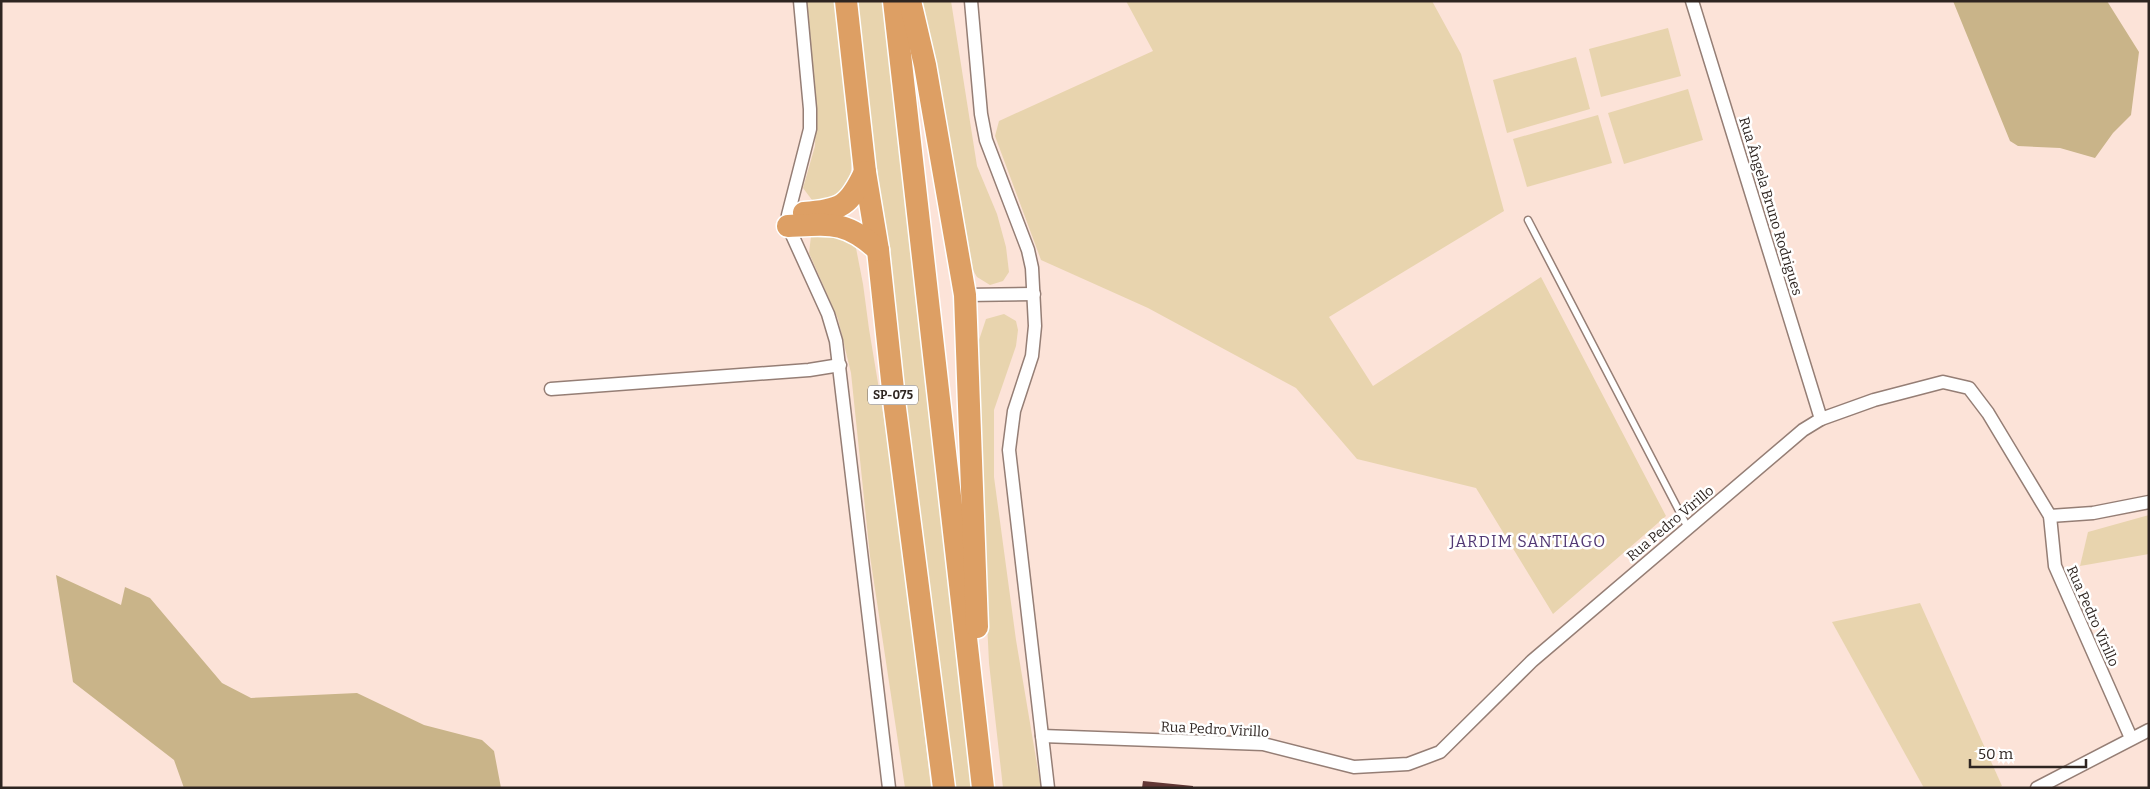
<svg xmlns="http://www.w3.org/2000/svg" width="2150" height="789" font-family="Bitter,serif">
<rect width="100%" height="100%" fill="#fce3d8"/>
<g fill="#e8d4ae">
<path d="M 807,1 L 834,1 L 852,157 L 850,183 L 830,205 L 815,204 L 803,188 L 815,146 L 816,102 Z"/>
<path d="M 857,1 L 884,1 L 974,788 L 953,788 L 911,462 Z"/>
<path d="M 917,1 L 951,1 L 977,166 L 997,214 L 1006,247 L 1009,272 L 1003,281 L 990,285 L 977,277 L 967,260 Z"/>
<path d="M 1126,1 L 1432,1 L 1461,54 L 1504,211 L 1329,317 L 1373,386 L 1541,277 L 1666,516 L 1553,614 L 1476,488 L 1357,459 L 1296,388 L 1148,308 L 1041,260 L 995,136 L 999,121 L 1153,51 Z"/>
<path d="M 1668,28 L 1681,76 L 1601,97 L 1589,49 Z"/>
<path d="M 1576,57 L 1590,109 L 1507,133 L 1493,80 Z"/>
<path d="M 1688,89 L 1703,140 L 1624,164 L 1608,113 Z"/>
<path d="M 1598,115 L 1612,163 L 1527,187 L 1513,139 Z"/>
<path d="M 841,235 L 856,248 L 863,284 L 869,329 L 903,533 L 910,611 L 931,788 L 905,788 L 870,556 L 851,373 L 838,319 L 809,253 L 811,236 Z"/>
<path d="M 1004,314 L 1016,321 L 1018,330 L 1016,346 L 994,410 L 994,477 L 1016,640 L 1041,788 L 1003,788 L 989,663 L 974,355 L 986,319 Z"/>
<path d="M 2149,515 L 2149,554 L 2080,566 L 2088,532 Z"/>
<path d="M 1920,603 L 2002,786 L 1998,788 L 1924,788 L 1832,622 Z"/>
</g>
<g fill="#c9b489">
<path d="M 1953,1 L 2107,1 L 2139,52 L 2131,115 L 2113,133 L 2095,158 L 2060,148 L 2018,146 L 2010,141 Z"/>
<path d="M 56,575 L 121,605 L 125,587 L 150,598 L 222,683 L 251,698 L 357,693 L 424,725 L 482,740 L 494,751 L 501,788 L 184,788 L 174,760 L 73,682 Z"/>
</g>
<path fill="#633836" d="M 1143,781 L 1193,786 L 1193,788 L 1142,788 Z"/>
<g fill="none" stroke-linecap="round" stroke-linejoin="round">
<defs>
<path id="lane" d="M 1528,220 L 1688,528"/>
<g id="street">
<path d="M 800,1 L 810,109 L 810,129 L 788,215 L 788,226 L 828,314 L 836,341 L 889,788"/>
<path d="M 971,1 L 981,114 L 986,140 L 1028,250 L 1032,268 L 1035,326 L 1032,356 L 1014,411 L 1009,450 L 1048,788"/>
<path d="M 1692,1 L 1821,419"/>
<path d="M 965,295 L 1034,294"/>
<path d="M 551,389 L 809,370 L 840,365"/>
<path d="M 2050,516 L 2093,513 L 2149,502"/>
<path d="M 1042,736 L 1263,744 L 1354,767 L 1408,764 L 1440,752 L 1532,661 L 1803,430 L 1821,419 L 1874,400 L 1943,382 L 1969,388 L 1988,413 L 2050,516 L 2055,566 L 2131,738"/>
<path d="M 2037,788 L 2149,730"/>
</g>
<g id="highway">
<path d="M 846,1 L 865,172 L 878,250 L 895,408 L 944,788"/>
<path d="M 894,1 L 983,788"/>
<path d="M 910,1 L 925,65 L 965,295 L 977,627"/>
<path d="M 804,213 C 842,210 849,206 865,172"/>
<path d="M 788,226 C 829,224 846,220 878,250"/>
</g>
</defs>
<use href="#lane" stroke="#957e75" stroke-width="9"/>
<use href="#street" stroke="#957e75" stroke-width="15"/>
<use href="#highway" stroke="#fff" stroke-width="25"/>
<use href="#lane" stroke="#fff" stroke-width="6"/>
<use href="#street" stroke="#fff" stroke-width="12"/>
<use href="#highway" stroke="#dd9f64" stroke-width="22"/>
</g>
<g text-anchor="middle" stroke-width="5" stroke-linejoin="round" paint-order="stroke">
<rect fill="#fff" stroke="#6d6664" stroke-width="1" x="868" y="385.5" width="50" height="19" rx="4"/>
<g font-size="12" font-weight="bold" fill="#2e2521">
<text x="893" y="399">SP-075</text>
</g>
<g font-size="14" fill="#2e2521" stroke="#fff">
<text transform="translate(1771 206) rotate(73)" y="5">Rua Ângela Bruno Rodrigues</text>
<text transform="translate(1670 523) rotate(-40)" y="5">Rua Pedro Virillo</text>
<text transform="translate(2093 616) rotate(66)" y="5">Rua Pedro Virillo</text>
<text transform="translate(1215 729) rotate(3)" y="5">Rua Pedro Virillo</text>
</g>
<g font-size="16" letter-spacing="1" fill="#513773" stroke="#fff">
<text x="1528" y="547">JARDIM SANTIAGO</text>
</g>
</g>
<rect width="2150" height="789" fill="none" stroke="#2e2521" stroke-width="5"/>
<path d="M1970 759v8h116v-8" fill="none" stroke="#2e2521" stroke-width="2.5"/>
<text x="1978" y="759" font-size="15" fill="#2e2521" stroke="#ffffff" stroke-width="4" paint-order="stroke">50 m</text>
</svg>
